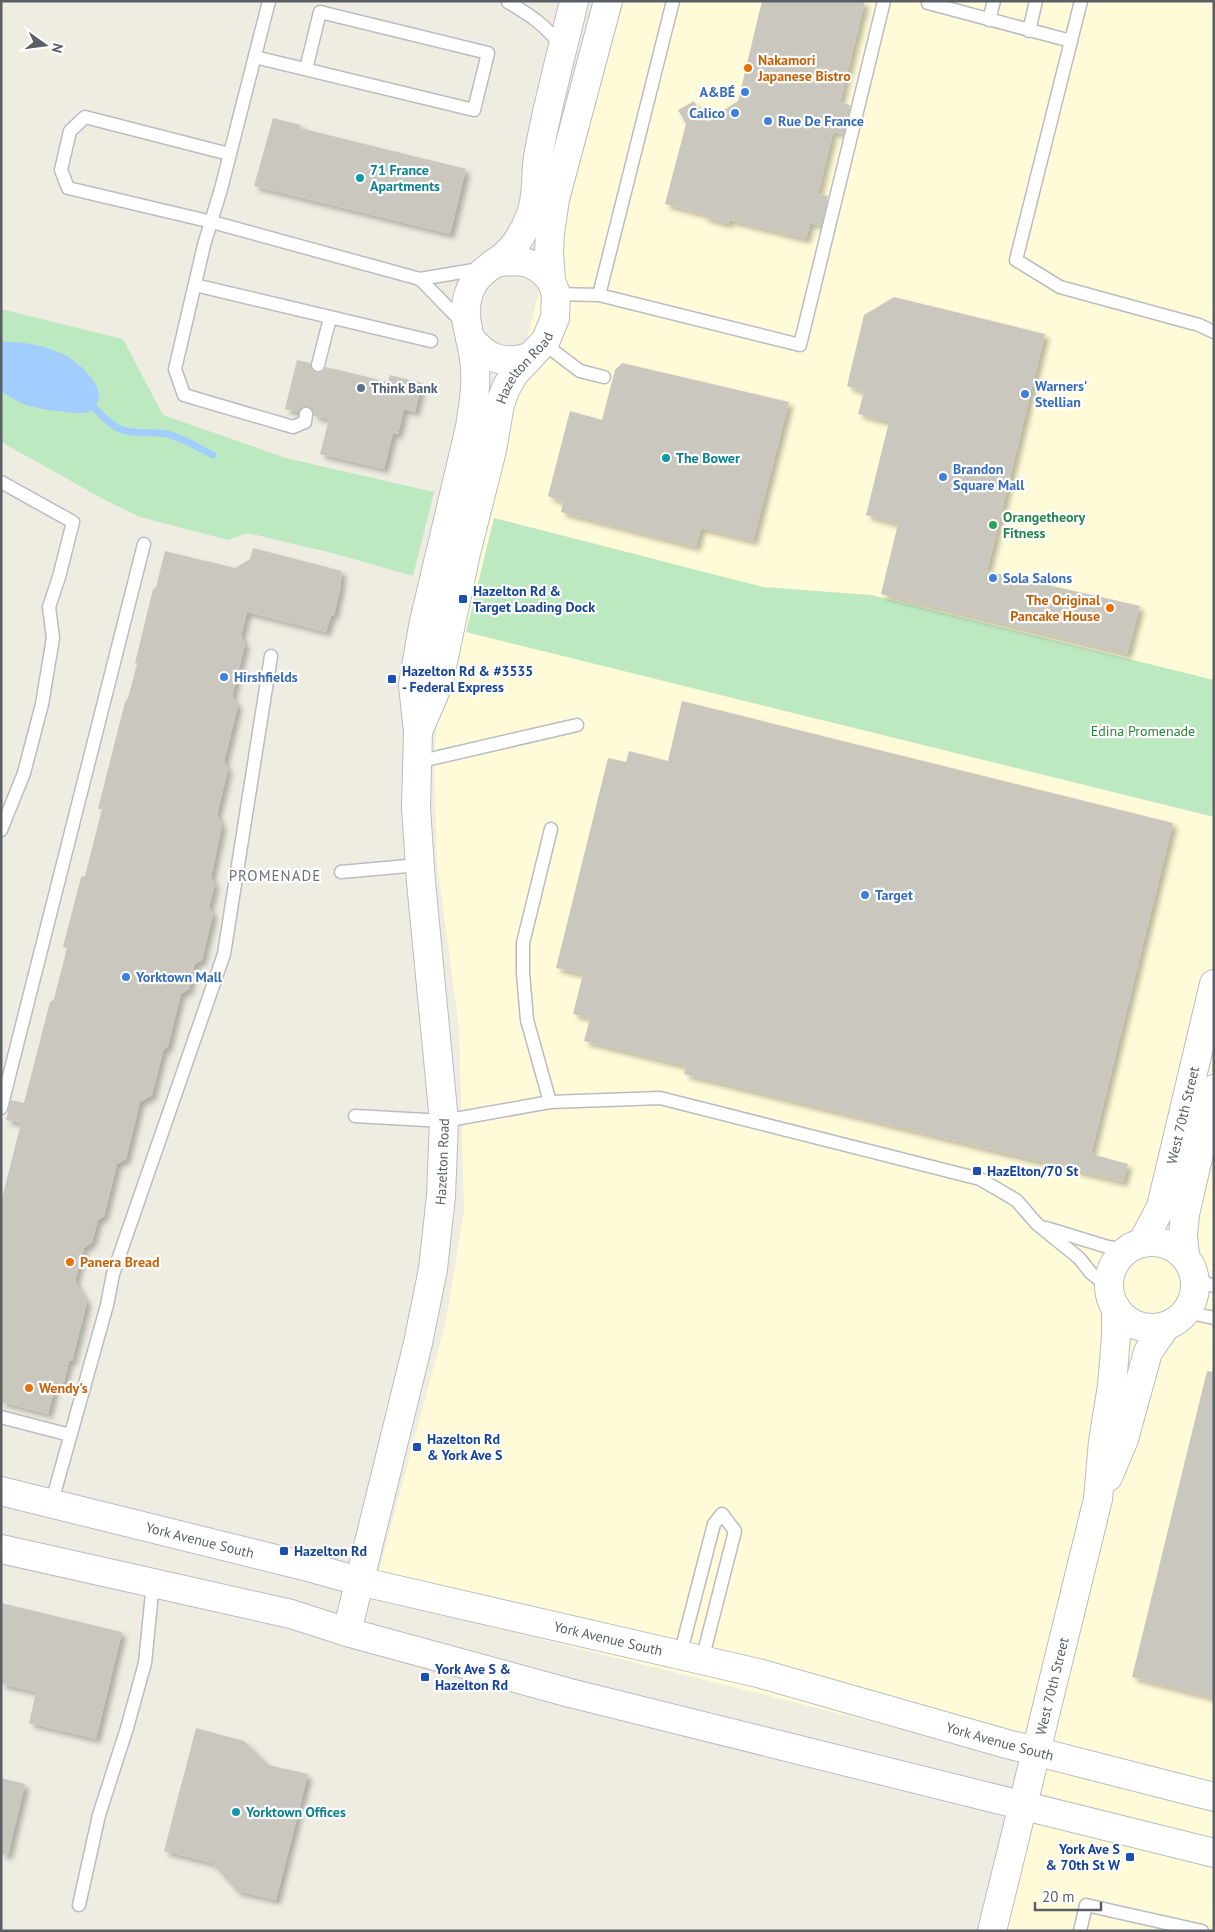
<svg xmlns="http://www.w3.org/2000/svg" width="1215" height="1932" font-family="'PT Sans',sans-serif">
<defs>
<filter id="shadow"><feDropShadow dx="4.5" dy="4.5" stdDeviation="2.5" flood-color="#0004"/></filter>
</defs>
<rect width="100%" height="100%" fill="#efede2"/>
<path fill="#fffad7" d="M 613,1 L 1214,1 L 1214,1931 L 1005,1931 L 1045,1765 L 372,1597 L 446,1321 L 464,1211 L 459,1028 L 437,862 L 434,760 L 441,677 Z"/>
<g fill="#bde9c1">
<path d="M 1,309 L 123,339 L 163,415 L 286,458 L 434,492 L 413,576 L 336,554 L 248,533 L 228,540 L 140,517 L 105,500 L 1,442 Z"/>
<path d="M 494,518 L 763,587 L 871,595 L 1214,680 L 1214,817 L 466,632 Z"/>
</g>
<path fill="#a2cdff" d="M 1,342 C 23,341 45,346 65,355 C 78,362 107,387 97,404 C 94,408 90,412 85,413 C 76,414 66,412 58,411 C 33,408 22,406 1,391 Z"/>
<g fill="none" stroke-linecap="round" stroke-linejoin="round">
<path stroke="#a2cdff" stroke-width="7" d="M 86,403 C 99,408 106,424 120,429 C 134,435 151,431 167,434 C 184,438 198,448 213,455"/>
</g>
<g fill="#cac7bf" filter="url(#shadow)">
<path d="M 762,1 L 865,1 L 840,102 L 850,105 L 843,134 L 833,132 L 818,194 L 828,196 L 822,221 L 820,226 L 810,223 L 806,239 L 729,220 L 728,224 L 703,217 L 704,214 L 665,204 L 686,124 L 678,110 L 694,101 L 706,122 L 738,101 Z"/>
<path d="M 273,118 L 301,125 L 300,128 L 466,169 L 450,234 L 254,186 Z"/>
<path d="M 894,297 L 1045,334 L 987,571 L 1140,606 L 1127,654 L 881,594 L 898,524 L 866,515 L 889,422 L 858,414 L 864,392 L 847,386 L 864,315 Z"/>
<path d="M 297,360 L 310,363 L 312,370 L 316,373 L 323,371 L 326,367 L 388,382 L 390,375 L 422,383 L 415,412 L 404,409 L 398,434 L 393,433 L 384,469 L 320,454 L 329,419 L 314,416 L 313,410 L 307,406 L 302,407 L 298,412 L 285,409 Z"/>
<path d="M 622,363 L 789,402 L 753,541 L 701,528 L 696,547 L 561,512 L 563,502 L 548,496 L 570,411 L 602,420 L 615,370 Z"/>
<path d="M 253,548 L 342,571 L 340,589 L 334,615 L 331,616 L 326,632 L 247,612 L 241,636 L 245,644 L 232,697 L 238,705 L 224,762 L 228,769 L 217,815 L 222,825 L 211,878 L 215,884 L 209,907 L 213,914 L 202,960 L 195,964 L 189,989 L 181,994 L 168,1046 L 163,1051 L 152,1095 L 140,1102 L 126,1159 L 117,1164 L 104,1216 L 98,1220 L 92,1242 L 84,1248 L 75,1281 L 87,1302 L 72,1361 L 69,1361 L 64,1382 L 55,1387 L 48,1414 L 1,1402 L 1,1202 L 21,1123 L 6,1120 L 11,1100 L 24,1103 L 50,1002 L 54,999 L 67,948 L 63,947 L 81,877 L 85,876 L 102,809 L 98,809 L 125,702 L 128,698 L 137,664 L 135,663 L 153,589 L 156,587 L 165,551 L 235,568 L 250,559 Z"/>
<path d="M 682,701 L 1173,823 L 1091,1154 L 1128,1164 L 1123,1182 L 684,1074 L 686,1066 L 584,1041 L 590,1018 L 573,1014 L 583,974 L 556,968 L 608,758 L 626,762 L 629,751 L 668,761 Z"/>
<path d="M 1207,1371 L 1214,1372 L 1214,1698 L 1132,1677 Z"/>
<path d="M 1,1603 L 122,1632 L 96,1739 L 29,1723 L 36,1692 L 1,1684 Z"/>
<path d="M 196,1728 L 244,1741 L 268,1765 L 308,1774 L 276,1900 L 237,1891 L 212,1863 L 164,1851 Z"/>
<path d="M 1,1778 L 25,1784 L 8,1855 L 1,1854 Z"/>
</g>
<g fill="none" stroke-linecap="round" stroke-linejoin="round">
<defs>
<g id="service">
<path d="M 269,1 L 221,189 L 204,245 L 175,369 L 184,395 L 293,427 L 305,422 L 306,414"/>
<path d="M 512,1 L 508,2 C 533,17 544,24 562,47"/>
<path d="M 673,1 L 599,295 L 800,345 L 884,1"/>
<path d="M 928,1 L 928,3 L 1071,41"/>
<path d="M 1081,1 L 1016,260 L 1060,287 L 1199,325 L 1214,332"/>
<path d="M 989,20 L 994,1"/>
<path d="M 1029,31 L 1036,1"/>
<path d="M 255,57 L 474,110 L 488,53 L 320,12 L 306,69"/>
<path d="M 229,154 L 85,117 L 70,131 L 61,170 L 68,188 L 212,222 L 420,279"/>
<path d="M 195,285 L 431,341"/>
<path d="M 556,294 L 599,295"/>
<path d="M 463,323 L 420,279 L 480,269"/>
<path d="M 543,343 L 580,371 L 604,377"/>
<path d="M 318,365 L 330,318"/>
<path d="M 1,482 L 73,522 L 59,577 L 49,607 L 53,638 L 42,704 L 24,773 L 1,830"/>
<path d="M 417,762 L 577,725"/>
<path d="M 341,872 L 419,865"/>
<path d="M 550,1102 L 527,1020 L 523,973 L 523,943 L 551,829"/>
<path d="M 1,1108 L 144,544"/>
<path d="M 355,1116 L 444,1121 L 550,1102 L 660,1098 L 980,1179 L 1016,1200 L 1037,1224 L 1079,1258 L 1091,1273 L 1109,1287"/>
<path d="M 1046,1228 L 1108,1247 L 1127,1250"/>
<path d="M 1195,1279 L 1214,1286"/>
<path d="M 1186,1312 L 1214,1318"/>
<path d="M 1,1417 L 70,1435"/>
<path d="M 51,1505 L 107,1305 L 113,1274 L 224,954 L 271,656"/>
<path d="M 680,1655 L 714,1524 L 722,1514 L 735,1531 L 702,1660"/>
<path d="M 79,1905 L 99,1815 L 127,1728 L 145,1663 L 153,1583"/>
<path d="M 1080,1931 L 1086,1905 L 1202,1931"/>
</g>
<g id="tertiary">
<path d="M 494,263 C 520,259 534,260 551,280"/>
<path d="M 470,338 C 487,359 504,365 529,357"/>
<path id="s1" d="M 419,729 L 438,685 L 466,553 L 492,450 L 500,404 L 506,388 L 514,374 L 546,340 L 555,318 L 556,294 L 551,280 L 549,253 L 550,233 L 555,199 L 608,1"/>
<circle cx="1152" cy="1285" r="43"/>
<path id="s2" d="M 1142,1243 L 1161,1207 L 1214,984"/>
<path d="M 1185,1256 L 1183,1235 L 1185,1214 L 1214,1089"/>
<path d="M 1108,1477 L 1124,1439 L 1148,1352 L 1166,1326"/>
<path id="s3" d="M 1,1491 L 308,1567 L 359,1581 L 758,1673 L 1007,1744 L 1214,1797"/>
<path d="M 1,1549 L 291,1614 L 347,1632 L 570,1693 L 1214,1853"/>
<path id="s4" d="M 347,1632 L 418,1343 L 433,1269 L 441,1196 L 444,1121 L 421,882 L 416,808 L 418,732 L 413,685 L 423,626 L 470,427 C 474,402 478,377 473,352 C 470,334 463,318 467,300 C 474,268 496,268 513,247 C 520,238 526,227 530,217 C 538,198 535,177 538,157 C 547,105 562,53 574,1"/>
<path id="s5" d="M 992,1931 L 1098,1499 L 1103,1441 L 1112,1386 L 1116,1336 L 1116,1308"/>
</g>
</defs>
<use href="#service" stroke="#babcc3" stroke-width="15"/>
<use href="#tertiary" stroke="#babcc3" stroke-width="30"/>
<use href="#service" stroke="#fff" stroke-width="12"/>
<use href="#tertiary" stroke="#fff" stroke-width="28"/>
</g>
<g fill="#e8710a" stroke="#fff" stroke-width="2">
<circle cx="748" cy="68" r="5"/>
<circle cx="1110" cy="608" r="5"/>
<circle cx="70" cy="1262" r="5"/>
<circle cx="29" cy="1388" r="5"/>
</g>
<g fill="#3f7fe0" stroke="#fff" stroke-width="2">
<circle cx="745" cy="92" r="5"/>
<circle cx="735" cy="113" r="5"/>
<circle cx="768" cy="121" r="5"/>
<circle cx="1025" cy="394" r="5"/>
<circle cx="943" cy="477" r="5"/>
<circle cx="993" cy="578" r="5"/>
<circle cx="224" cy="677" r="5"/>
<circle cx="865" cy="895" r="5"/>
<circle cx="126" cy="977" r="5"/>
</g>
<g fill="#0f9aa8" stroke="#fff" stroke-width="2">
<circle cx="360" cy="178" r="5"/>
<circle cx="666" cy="458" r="5"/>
<circle cx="236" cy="1812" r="5"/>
</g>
<circle fill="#5c6f8a" stroke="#fff" stroke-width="2" cx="361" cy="388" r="5"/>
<circle fill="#2e9e5b" stroke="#fff" stroke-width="2" cx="993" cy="525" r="5"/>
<g fill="#1a4fb4" stroke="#fff" stroke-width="2">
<rect x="458" y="594" width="10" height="10" rx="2.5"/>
<rect x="387" y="674" width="10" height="10" rx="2.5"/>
<rect x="972" y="1166" width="10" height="10" rx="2.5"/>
<rect x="412" y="1442" width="10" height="10" rx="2.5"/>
<rect x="279" y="1546" width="10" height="10" rx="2.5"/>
<rect x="420" y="1672" width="10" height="10" rx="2.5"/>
<rect x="1125" y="1852" width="10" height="10" rx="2.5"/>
</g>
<g text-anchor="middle" stroke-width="4.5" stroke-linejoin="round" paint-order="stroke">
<g font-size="14" font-weight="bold" fill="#c56008" stroke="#fff" text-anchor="start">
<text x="758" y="65">Nakamori<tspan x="758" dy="16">Japanese Bistro</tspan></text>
<text x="1100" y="605" text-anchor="end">The Original<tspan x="1100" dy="16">Pancake House</tspan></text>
<text x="80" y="1267">Panera Bread</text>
<text x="39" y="1393">Wendy's</text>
</g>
<g font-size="14" font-weight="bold" fill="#366cbe" stroke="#fff" text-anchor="start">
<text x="735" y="97" text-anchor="end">A&amp;BÉ</text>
<text x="725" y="118" text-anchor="end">Calico</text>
<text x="778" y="126">Rue De France</text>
<text x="1035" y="391">Warners'<tspan x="1035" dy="16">Stellian</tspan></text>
<text x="953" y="474">Brandon<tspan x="953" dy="16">Square Mall</tspan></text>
<text x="1003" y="583">Sola Salons</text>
<text x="234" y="682">Hirshfields</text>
<text x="875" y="900">Target</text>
<text x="136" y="982">Yorktown Mall</text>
</g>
<g font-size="14" font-weight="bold" fill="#0d838f" stroke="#fff" text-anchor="start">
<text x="370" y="175">71 France<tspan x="370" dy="16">Apartments</tspan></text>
<text x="676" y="463">The Bower</text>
<text x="246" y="1817">Yorktown Offices</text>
</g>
<g font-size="14" fill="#5b5e65" stroke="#fff">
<text dy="5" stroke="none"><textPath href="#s1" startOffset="380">Hazelton Road</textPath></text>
<text dy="5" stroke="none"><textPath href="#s2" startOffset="135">West 70th Street</textPath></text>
<text dy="5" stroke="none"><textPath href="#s4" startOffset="481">Hazelton Road</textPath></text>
<text dy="5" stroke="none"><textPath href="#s3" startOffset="205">York Avenue South</textPath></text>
<text dy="5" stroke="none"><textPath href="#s3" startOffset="625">York Avenue South</textPath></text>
<text dy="5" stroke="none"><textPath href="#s5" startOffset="252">West 70th Street</textPath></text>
<text dy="5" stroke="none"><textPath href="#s3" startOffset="1030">York Avenue South</textPath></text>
</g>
<g font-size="14" font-weight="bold" fill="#4e5e75" stroke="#fff" text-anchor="start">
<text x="371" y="393">Think Bank</text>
</g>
<g font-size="14" font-weight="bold" fill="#27864d" stroke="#fff" text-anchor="start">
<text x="1003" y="522">Orangetheory<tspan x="1003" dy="16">Fitness</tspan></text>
</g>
<g font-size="14" font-weight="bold" fill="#164399" stroke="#fff" text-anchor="start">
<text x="473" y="596">Hazelton Rd &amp;<tspan x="473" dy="16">Target Loading Dock</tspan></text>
<text x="402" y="676">Hazelton Rd &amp; #3535<tspan x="402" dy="16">- Federal Express</tspan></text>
<text x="987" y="1176">HazElton/70 St</text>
<text x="427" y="1444">Hazelton Rd<tspan x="427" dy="16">&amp; York Ave S</tspan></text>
<text x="294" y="1556">Hazelton Rd</text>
<text x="435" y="1674">York Ave S &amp;<tspan x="435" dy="16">Hazelton Rd</tspan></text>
<text x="1120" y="1854" text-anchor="end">York Ave S<tspan x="1120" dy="16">&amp; 70th St W</tspan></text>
</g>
<g font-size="14" fill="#2d823a" stroke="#fff">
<text x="1143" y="736">Edina Promenade</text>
</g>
<g font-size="15" letter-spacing="1" fill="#6c7077" stroke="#fff">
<text x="275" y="881">PROMENADE</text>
</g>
</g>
<rect width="1215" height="1932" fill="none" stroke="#5b5e65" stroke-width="5"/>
<g transform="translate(45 45) rotate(104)" stroke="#ffffff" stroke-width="4" paint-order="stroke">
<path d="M0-4L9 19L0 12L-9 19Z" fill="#5b5e65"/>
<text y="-8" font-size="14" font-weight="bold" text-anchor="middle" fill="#5b5e65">N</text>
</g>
<path d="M1035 1902v8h66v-8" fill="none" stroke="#5b5e65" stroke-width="2.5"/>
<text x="1042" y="1902" font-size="15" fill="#5b5e65" stroke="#ffffff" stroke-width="4" paint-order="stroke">20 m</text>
</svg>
